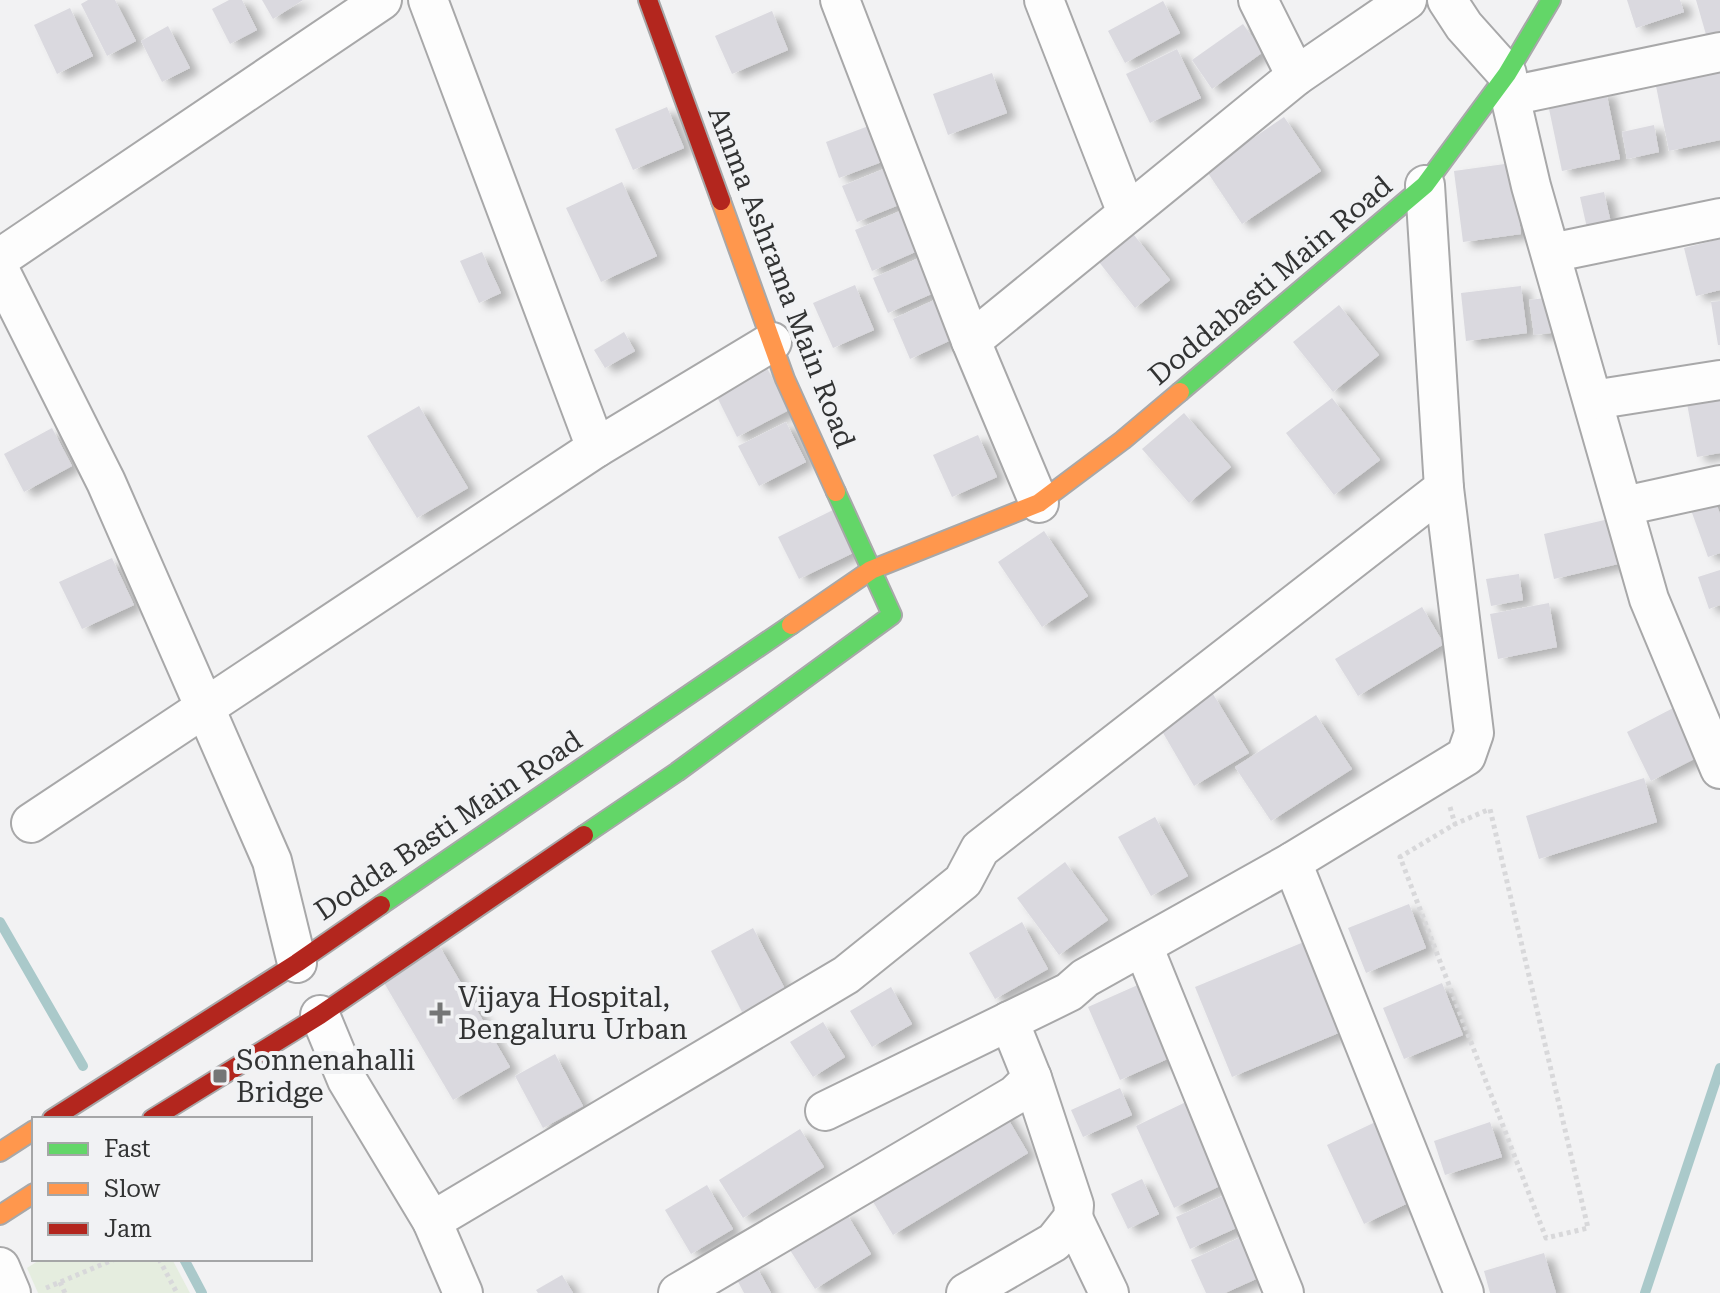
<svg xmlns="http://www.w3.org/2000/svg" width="1720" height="1293" font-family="'Roboto Serif',serif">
<defs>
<filter id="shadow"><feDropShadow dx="9" dy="5" stdDeviation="4" flood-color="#0004"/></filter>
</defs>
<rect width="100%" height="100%" fill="#f2f2f3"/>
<path fill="#e5eddf" d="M 41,1259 L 172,1259 L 190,1293 L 38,1293 L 27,1268 Z"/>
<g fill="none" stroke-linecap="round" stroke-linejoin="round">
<g stroke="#aac9ca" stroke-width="10">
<path d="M 0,922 L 83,1066"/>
<path d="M 184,1259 L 202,1293"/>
<path d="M 1645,1293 L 1720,1068"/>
</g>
</g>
<g fill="#dad9df" filter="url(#shadow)">
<path d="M 88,0 L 115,0 L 136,41 L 107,56 L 81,4 Z"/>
<path d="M 229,0 L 242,0 L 257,30 L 230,44 L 212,9 Z"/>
<path d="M 262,0 L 303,0 L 273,19 Z"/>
<path d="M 1627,0 L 1680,0 L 1684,12 L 1636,28 Z"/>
<path d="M 1696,0 L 1720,0 L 1720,42 L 1709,45 Z"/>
<path d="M 1163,1 L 1180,33 L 1125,63 L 1108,31 Z"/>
<path d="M 70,8 L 93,56 L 57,74 L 34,25 Z"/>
<path d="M 772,11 L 788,50 L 732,74 L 715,36 Z"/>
<path d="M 1243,24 L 1263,52 L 1212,89 L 1192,60 Z"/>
<path d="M 168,26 L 190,68 L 162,82 L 141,41 Z"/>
<path d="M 1177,49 L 1201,98 L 1150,123 L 1126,74 Z"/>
<path d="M 1720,72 L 1720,140 L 1669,151 L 1656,86 Z"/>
<path d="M 992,73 L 1007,113 L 948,135 L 933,94 Z"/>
<path d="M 1606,91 L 1620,159 L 1562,171 L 1548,104 Z"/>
<path d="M 667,107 L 684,148 L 633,170 L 615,129 Z"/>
<path d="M 1284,117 L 1321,171 L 1242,224 L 1206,170 Z"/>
<path d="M 882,121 L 895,157 L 839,178 L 826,142 Z"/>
<path d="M 1654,125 L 1659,152 L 1627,159 L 1622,132 Z"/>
<path d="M 1512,163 L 1521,234 L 1463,242 L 1454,171 Z"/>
<path d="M 896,164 L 911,200 L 857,222 L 842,186 Z"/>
<path d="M 622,182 L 657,256 L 601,282 L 566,208 Z"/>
<path d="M 1604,192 L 1611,223 L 1587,228 L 1580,197 Z"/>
<path d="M 912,206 L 929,246 L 872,271 L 855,230 Z"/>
<path d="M 1134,235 L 1170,280 L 1135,308 L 1099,262 Z"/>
<path d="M 1720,239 L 1720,290 L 1696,296 L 1684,248 Z"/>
<path d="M 482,252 L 501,293 L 479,303 L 460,261 Z"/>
<path d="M 928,254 L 943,289 L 888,313 L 873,278 Z"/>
<path d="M 855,285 L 874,330 L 833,348 L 813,303 Z"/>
<path d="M 1521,286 L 1527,333 L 1466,341 L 1461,293 Z"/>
<path d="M 943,296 L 962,335 L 910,359 L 893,319 Z"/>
<path d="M 1554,297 L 1559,332 L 1534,335 L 1529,300 Z"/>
<path d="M 1720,301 L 1720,345 L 1718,345 L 1711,302 Z"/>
<path d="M 1339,305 L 1379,355 L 1333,392 L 1293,342 Z"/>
<path d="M 624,332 L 635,351 L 605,368 L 594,350 Z"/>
<path d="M 767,368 L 789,410 L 737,437 L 716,395 Z"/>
<path d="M 1720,386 L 1720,453 L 1697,457 L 1685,393 Z"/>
<path d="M 1332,398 L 1380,460 L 1334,495 L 1286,433 Z"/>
<path d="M 419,406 L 468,488 L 417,518 L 367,436 Z"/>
<path d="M 1184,413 L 1231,467 L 1189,503 L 1142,449 Z"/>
<path d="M 786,422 L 806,462 L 759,486 L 738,446 Z"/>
<path d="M 52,428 L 72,466 L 24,492 L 4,454 Z"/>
<path d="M 978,435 L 997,477 L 952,497 L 933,455 Z"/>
<path d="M 1711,490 L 1720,514 L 1720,553 L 1708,557 L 1687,499 Z"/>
<path d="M 833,510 L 853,553 L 799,579 L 778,537 Z"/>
<path d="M 1609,519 L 1618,564 L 1554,579 L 1544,534 Z"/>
<path d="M 1044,531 L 1088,596 L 1042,627 L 998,562 Z"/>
<path d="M 112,558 L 134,605 L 82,629 L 59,582 Z"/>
<path d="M 1720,570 L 1720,605 L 1709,609 L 1698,577 Z"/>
<path d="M 1519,574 L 1523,600 L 1491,606 L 1486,579 Z"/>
<path d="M 1549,603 L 1557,647 L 1498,659 L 1490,614 Z"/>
<path d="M 1422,607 L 1444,644 L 1358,696 L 1335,659 Z"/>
<path d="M 1213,694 L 1249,753 L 1194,786 L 1159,726 Z"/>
<path d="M 1677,706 L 1702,755 L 1651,781 L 1627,732 Z"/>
<path d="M 1316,715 L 1352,769 L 1271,821 L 1235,767 Z"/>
<path d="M 1644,778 L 1657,822 L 1539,859 L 1526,816 Z"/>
<path d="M 1155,817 L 1188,876 L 1151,896 L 1118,837 Z"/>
<path d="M 1065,862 L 1108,920 L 1059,955 L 1017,898 Z"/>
<path d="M 1409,904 L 1426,948 L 1366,973 L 1348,928 Z"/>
<path d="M 1022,922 L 1048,969 L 995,999 L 969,953 Z"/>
<path d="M 753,928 L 785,989 L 742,1012 L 711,951 Z"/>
<path d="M 1316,937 L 1353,1027 L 1232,1077 L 1195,987 Z"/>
<path d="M 437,942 L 510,1067 L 453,1100 L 380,976 Z"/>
<path d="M 1442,983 L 1463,1035 L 1404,1059 L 1383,1008 Z"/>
<path d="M 1140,984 L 1172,1057 L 1120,1080 L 1088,1007 Z"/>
<path d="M 891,987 L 912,1024 L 872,1047 L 850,1011 Z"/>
<path d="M 823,1022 L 845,1057 L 813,1077 L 790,1042 Z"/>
<path d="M 555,1054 L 583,1106 L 543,1128 L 515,1076 Z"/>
<path d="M 1120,1088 L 1132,1115 L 1083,1137 L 1071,1110 Z"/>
<path d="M 1188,1101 L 1226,1183 L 1174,1208 L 1136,1126 Z"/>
<path d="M 1001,1107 L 1028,1153 L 893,1235 L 866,1190 Z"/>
<path d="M 1386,1117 L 1423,1196 L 1364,1224 L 1327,1145 Z"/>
<path d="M 1490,1122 L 1502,1157 L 1445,1175 L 1434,1141 Z"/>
<path d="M 800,1129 L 824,1167 L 743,1218 L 719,1180 Z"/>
<path d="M 1142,1179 L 1159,1214 L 1128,1229 L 1111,1194 Z"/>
<path d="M 707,1185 L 733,1229 L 691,1254 L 665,1210 Z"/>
<path d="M 1229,1193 L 1243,1225 L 1190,1249 L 1176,1217 Z"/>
<path d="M 845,1211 L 871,1254 L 815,1289 L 788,1247 Z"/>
<path d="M 1247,1234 L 1265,1275 L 1225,1293 L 1206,1293 L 1191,1260 Z"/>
<path d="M 1544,1253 L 1556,1293 L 1490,1293 L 1484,1271 Z"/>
<path d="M 755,1264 L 771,1293 L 744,1293 L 735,1276 Z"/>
<path d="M 562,1275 L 573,1293 L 538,1293 L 536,1290 Z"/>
</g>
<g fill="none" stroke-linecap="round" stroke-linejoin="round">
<defs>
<g id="street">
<path d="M 428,0 L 596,448"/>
<path d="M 840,0 L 971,341 L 1039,503"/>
<path d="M 1044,0 L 1127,213"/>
<path d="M 1258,0 L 1296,76"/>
<path d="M 1447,0 L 1464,26 L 1507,74 L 1510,96 L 1531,186 L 1649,599 L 1720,769"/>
<path d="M 1510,96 L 1720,52"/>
<path d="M 1551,253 L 1720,218"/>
<path d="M 0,258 L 382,0"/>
<path d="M 0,271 L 106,482 L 272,861 L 297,963"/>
<path d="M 971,341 L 1296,76 L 1407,0"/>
<path d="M 1593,400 L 1720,380"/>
<path d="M 1624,506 L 1720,485"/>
<path d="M 31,823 L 596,448 L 772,342"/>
<path d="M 1292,862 L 1464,1293"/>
<path d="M 1143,946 L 1284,1293"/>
<path d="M 320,1015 L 347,1080 L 432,1221 L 463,1293"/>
<path d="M 825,1111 L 1069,992 L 1085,978 L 1292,862 L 1466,756 L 1474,733 L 1444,488"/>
<path d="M 1073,1218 L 1109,1293"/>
<path d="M 432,1221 L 846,975 L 963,881 L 980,849 L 1444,488 L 1425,185"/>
<path d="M 0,1267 L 11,1293"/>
<path d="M 678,1293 L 1015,1095 L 1032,1078 L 1009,1021"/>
<path d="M 966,1293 L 1054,1242 L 1073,1218 L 1074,1205 L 1032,1078"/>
</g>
<g id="fast">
<path d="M 1180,392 L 1425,185 L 1507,74 L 1551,0"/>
<path d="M 584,835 L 677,772 L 892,615 L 836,492"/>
<path d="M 381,905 L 791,625"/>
</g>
<g id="slow">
<path d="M 721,201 L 785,379 L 836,492"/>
<path d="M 791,625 L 871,570 L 1039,503 L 1123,440 L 1180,392"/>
<path d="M 0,1152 L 34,1130"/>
<path d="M 0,1215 L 34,1193"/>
</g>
<g id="jam">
<path d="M 648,0 L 721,201"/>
<path d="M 52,1119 L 297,963 L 381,905"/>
<path d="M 152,1119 L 320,1015 L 584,835"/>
</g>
</defs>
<use href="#street" stroke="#a8a8a9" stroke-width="42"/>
<use href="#fast" stroke="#a8a8a9" stroke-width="22"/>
<use href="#slow" stroke="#a8a8a9" stroke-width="22"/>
<use href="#jam" stroke="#a8a8a9" stroke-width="22"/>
<g stroke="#d8d8da" stroke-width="5" stroke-dasharray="4 4" stroke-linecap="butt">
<path d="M 1450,807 L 1455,824 L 1490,809 L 1588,1228 L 1546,1238 L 1400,857 L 1455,824"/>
<path d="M 159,1259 L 177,1293"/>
<path d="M 60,1282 L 65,1293"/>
<path d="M 46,1288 L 115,1259"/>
</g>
<use href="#street" stroke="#fdfdfd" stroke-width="38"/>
<use href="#fast" stroke="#63d668" stroke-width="18"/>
<use href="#slow" stroke="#ff974d" stroke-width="18"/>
<use href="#jam" stroke="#b3261e" stroke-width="18"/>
</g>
<g fill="#757676" stroke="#f1f2f4" stroke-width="3">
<path d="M436 1001h8v8h8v8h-8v8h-8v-8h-8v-8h8z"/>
<rect x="212" y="1068" width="16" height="16" rx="4"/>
</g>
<g text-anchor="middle" stroke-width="8" stroke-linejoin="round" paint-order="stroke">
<g font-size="28" fill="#323333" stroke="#f1f2f4">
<text transform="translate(782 277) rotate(69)" y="10">Amma Ashrama Main Road</text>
<text transform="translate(1270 280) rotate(-40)" y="10">Doddabasti Main Road</text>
<text transform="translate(448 825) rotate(-34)" y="10">Dodda Basti Main Road</text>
</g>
<g font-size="28" fill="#323333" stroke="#f1f2f4" text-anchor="start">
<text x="458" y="1007">Vijaya Hospital,<tspan x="458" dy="32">Bengaluru Urban</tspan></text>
<text x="236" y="1070">Sonnenahalli<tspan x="236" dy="32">Bridge</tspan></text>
</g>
</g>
<rect x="32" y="1117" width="280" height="144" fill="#f1f2f4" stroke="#a5a6a7" stroke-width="2"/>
<rect x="48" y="1143" width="40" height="12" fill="#63d668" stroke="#a5a6a7" stroke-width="2"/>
<text x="104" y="1157" font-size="24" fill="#323333">Fast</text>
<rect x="48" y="1183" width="40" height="12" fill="#ff974d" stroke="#a5a6a7" stroke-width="2"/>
<text x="104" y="1197" font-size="24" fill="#323333">Slow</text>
<rect x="48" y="1223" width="40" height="12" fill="#b3261e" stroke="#a5a6a7" stroke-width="2"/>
<text x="104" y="1237" font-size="24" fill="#323333">Jam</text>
</svg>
